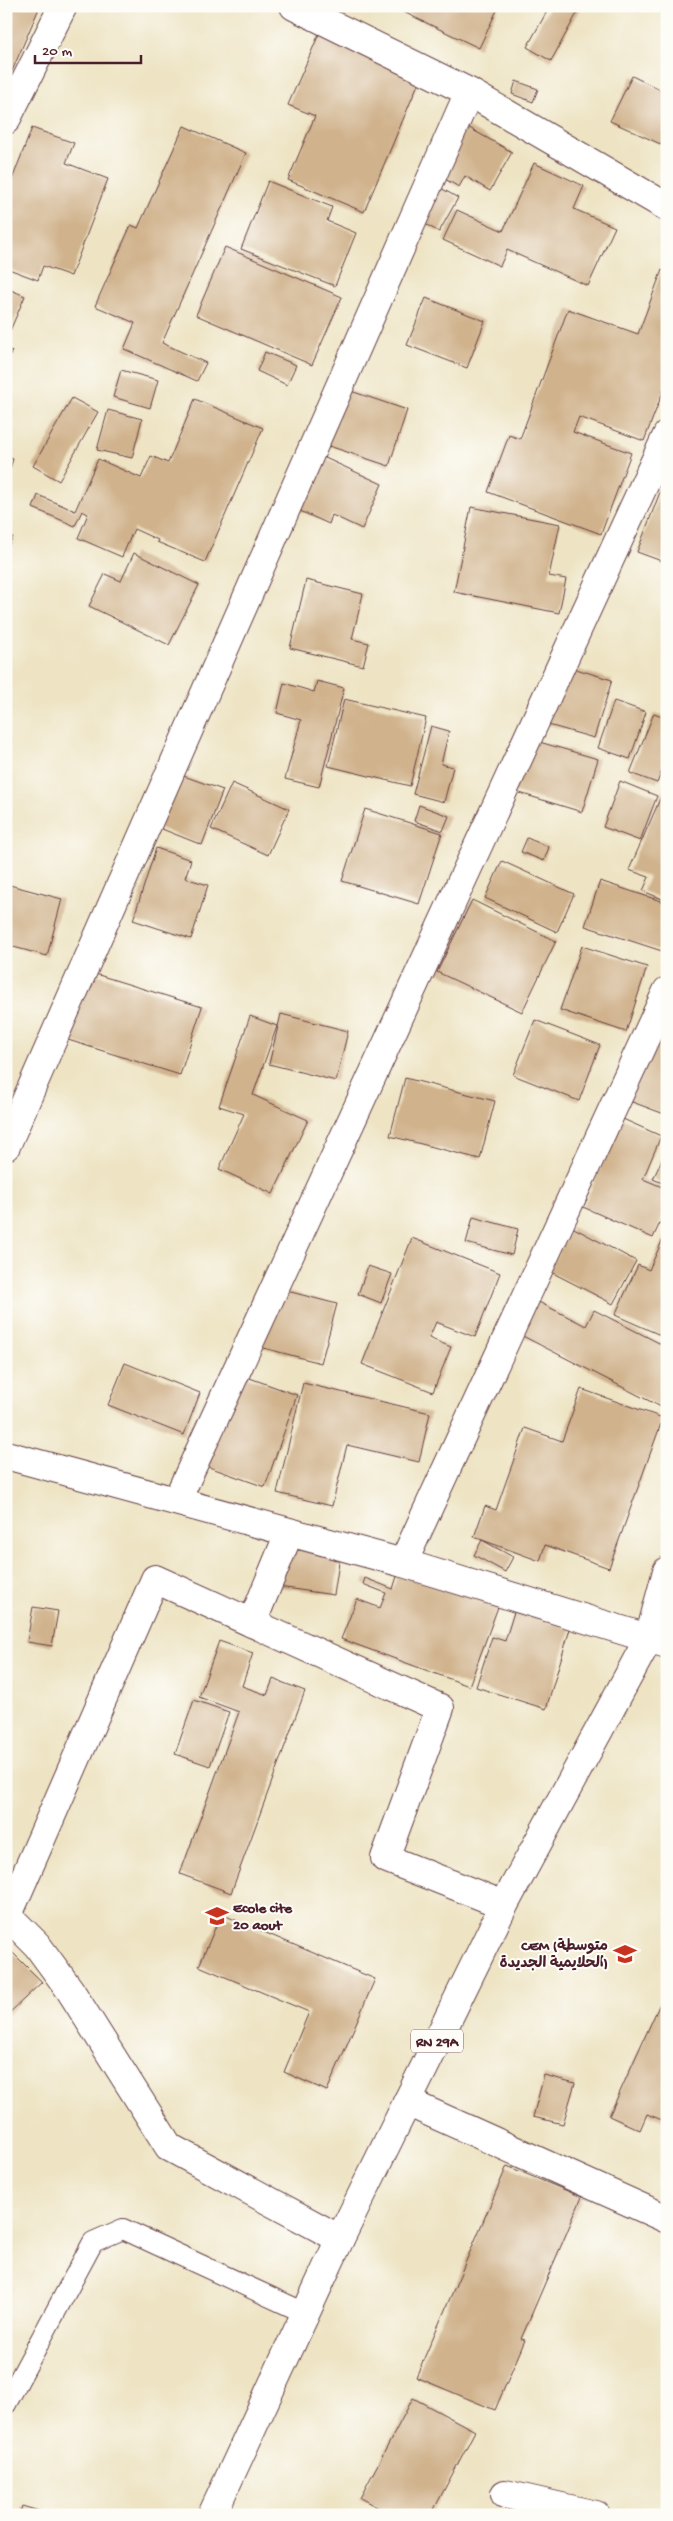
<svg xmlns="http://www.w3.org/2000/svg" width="673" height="2521" font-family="'Gochi Hand','Playpen Sans Arabic',sans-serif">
<rect width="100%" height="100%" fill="#fdfcf7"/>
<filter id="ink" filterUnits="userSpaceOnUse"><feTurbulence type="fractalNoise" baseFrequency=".02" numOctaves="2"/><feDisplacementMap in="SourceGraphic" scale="10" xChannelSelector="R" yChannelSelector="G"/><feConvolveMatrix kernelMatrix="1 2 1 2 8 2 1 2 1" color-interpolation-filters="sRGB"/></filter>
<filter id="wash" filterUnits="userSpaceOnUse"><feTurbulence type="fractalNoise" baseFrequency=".0096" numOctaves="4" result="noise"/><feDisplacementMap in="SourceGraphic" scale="20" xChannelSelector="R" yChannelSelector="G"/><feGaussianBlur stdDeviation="1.12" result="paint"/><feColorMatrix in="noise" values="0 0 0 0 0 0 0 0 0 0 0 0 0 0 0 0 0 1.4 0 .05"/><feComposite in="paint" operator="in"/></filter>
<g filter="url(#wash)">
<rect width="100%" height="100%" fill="#eee4c4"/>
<g id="blocks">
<g fill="#d0b28c">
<path d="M 6,6 L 40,6 L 9,78 L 6,77 Z"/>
<path d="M 391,6 L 499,6 L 479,48 Z"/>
<path d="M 550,6 L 581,6 L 551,61 L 527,47 Z"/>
<path d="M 628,6 L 639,6 L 637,11 Z"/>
<path d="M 319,34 L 421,77 L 364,212 L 288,180 L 315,116 L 288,105 Z"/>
<path d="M 632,76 L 667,93 L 667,147 L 610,121 Z"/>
<path d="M 516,81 L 538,89 L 533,102 L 512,94 Z"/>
<path d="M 464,125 L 512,152 L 490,191 L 465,176 L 459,187 L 436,174 Z"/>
<path d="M 184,126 L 246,153 L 162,343 L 206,363 L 197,381 L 124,349 L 135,323 L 95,306 L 131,225 L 138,228 Z"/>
<path d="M 32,128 L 74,143 L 66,163 L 108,179 L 71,276 L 43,266 L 38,280 L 6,268 L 6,195 Z"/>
<path d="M 534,163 L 584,186 L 574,209 L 615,227 L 588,286 L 507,250 L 500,266 L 443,240 L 457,210 L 503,231 Z"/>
<path d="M 268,181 L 332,207 L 327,221 L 356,233 L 335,286 L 241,249 Z"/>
<path d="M 434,184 L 458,198 L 439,232 L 415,218 Z"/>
<path d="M 225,247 L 342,297 L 312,365 L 196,315 Z"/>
<path d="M 662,270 L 667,272 L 667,381 L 644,441 L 579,417 L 573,432 L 631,453 L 601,534 L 488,492 L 509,435 L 520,439 L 568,309 L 638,334 Z"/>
<path d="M 6,288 L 25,296 L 9,333 L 6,332 Z"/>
<path d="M 426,298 L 485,321 L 467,368 L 407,345 Z"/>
<path d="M 6,349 L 12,351 L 6,364 Z"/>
<path d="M 265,352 L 296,365 L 287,385 L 257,371 Z"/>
<path d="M 121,370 L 158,380 L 150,408 L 113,397 Z"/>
<path d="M 339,387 L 407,410 L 389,466 L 320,443 Z"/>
<path d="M 72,398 L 98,412 L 59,481 L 33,466 Z"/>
<path d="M 195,399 L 263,428 L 205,562 L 157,542 L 158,540 L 134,529 L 122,557 L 78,538 L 88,514 L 82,511 L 75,526 L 33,508 L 38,495 L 75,511 L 98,459 L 141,478 L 151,456 L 168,463 Z"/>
<path d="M 108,410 L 142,419 L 132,458 L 97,450 Z"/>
<path d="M 312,452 L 382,484 L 362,529 L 332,515 L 329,524 L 289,506 Z"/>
<path d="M 6,456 L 13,459 L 7,478 L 6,478 Z"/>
<path d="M 662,487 L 667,489 L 667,563 L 637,552 Z"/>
<path d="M 471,507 L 560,524 L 549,576 L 566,579 L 559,613 L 454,592 Z"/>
<path d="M 6,533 L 13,537 L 6,551 Z"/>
<path d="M 134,553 L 199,585 L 169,645 L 89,606 L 105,574 L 121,581 Z"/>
<path d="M 306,580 L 363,594 L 352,639 L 369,643 L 363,666 L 290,648 Z"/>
<path d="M 563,665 L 612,680 L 594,738 L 545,724 Z"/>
<path d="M 317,681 L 344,688 L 319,787 L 285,779 L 301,720 L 277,713 L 284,683 L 314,692 Z"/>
<path d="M 344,699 L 426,718 L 410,786 L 328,766 Z"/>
<path d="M 614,701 L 646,712 L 630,759 L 598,748 Z"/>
<path d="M 654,713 L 667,718 L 667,759 L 657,783 L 630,773 Z"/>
<path d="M 431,726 L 449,731 L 441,764 L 453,767 L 444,802 L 413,794 Z"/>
<path d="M 529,739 L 598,759 L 582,812 L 513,791 Z"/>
<path d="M 167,770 L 223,790 L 202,845 L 147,823 Z"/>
<path d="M 620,781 L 657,796 L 640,841 L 603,827 Z"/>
<path d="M 232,783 L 289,809 L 268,855 L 211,829 Z"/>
<path d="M 667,783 L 667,901 L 643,891 L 649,877 L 629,870 Z"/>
<path d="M 419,805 L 449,816 L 443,831 L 414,821 Z"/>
<path d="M 365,809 L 442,833 L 419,904 L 342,881 Z"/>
<path d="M 527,838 L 549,847 L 544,861 L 521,852 Z"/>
<path d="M 156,848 L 191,860 L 185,878 L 208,885 L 191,939 L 133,920 Z"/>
<path d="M 502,861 L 574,894 L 557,932 L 485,898 Z"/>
<path d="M 600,881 L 667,903 L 667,938 L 662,951 L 585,926 Z"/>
<path d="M 6,884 L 62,899 L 47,956 L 6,945 Z"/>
<path d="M 472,900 L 556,941 L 522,1012 L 437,972 Z"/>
<path d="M 582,946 L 647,967 L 626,1032 L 560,1010 Z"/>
<path d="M 89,972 L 202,1007 L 180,1075 L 68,1040 Z"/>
<path d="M 281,1014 L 348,1031 L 336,1081 L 269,1064 Z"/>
<path d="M 250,1016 L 277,1026 L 253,1095 L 308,1120 L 273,1194 L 219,1169 L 244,1114 L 219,1106 Z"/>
<path d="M 535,1020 L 600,1045 L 579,1101 L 513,1075 Z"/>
<path d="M 667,1024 L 667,1115 L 627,1100 Z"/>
<path d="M 405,1078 L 495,1101 L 480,1159 L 390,1136 Z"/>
<path d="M 623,1119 L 661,1136 L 643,1179 L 667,1189 L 667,1207 L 653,1238 L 583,1207 Z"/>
<path d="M 667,1149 L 667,1185 L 653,1179 Z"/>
<path d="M 473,1217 L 518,1229 L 512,1255 L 466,1243 Z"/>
<path d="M 572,1227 L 636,1261 L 613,1304 L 549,1271 Z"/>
<path d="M 667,1230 L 667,1338 L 615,1315 L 638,1265 L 649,1270 Z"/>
<path d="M 412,1238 L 500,1273 L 475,1337 L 436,1322 L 429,1338 L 451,1347 L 433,1392 L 362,1364 Z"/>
<path d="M 368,1266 L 392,1274 L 381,1303 L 358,1294 Z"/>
<path d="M 272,1287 L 337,1304 L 321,1363 L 256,1346 Z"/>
<path d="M 527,1296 L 586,1326 L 594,1310 L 667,1347 L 667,1410 L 509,1329 Z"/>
<path d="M 125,1363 L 200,1393 L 184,1435 L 108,1405 Z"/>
<path d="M 244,1376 L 297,1395 L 265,1487 L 206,1466 Z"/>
<path d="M 303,1383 L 430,1413 L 419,1462 L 347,1445 L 332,1506 L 277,1493 Z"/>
<path d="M 581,1389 L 663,1418 L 609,1568 L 545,1545 L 540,1561 L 474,1537 L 485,1506 L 496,1510 L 525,1428 L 562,1441 Z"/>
<path d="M 482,1540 L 513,1557 L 505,1572 L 474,1555 Z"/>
<path d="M 278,1547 L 340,1556 L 334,1595 L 272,1586 Z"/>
<path d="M 399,1570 L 498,1607 L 469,1686 L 341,1639 L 357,1599 L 380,1608 L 386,1593 L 363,1584 L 365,1578 L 393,1589 Z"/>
<path d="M 33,1607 L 58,1611 L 52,1646 L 27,1642 Z"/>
<path d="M 514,1612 L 570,1629 L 546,1709 L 476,1687 L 492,1637 L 505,1641 Z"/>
<path d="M 219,1641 L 253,1653 L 242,1686 L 267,1695 L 273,1679 L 305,1691 L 231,1893 L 180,1874 L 239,1712 L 199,1697 Z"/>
<path d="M 194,1700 L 229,1712 L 210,1766 L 175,1754 Z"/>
<path d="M 221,1914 L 375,1979 L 327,2091 L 284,2072 L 309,2012 L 199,1966 Z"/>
<path d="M 6,1946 L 42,1982 L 6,2016 Z"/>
<path d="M 667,1988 L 667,2122 L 647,2114 L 640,2130 L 609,2116 Z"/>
<path d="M 544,2075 L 575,2083 L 563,2124 L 533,2117 Z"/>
<path d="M 507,2166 L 582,2197 L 521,2339 L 525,2340 L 495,2410 L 416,2377 Z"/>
<path d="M 413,2398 L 475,2431 L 431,2515 L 392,2515 L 360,2498 Z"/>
<path d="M 22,2506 L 49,2514 L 49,2515 L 19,2515 Z"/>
</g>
</g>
</g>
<g filter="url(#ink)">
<use href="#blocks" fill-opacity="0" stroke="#633d42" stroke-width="1"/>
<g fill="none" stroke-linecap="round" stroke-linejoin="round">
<defs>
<path id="service" d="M 6,2404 L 93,2242 L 123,2229 L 305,2313"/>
<g id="minor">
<path d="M 469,92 L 667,207"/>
<path d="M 6,120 L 63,6"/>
<path d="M 6,1146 L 469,92 L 294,6"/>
<path d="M 6,1455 L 403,1563 L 667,1644"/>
<path d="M 177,1500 L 667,435"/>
<path d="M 403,1563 L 667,991"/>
<path d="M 252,1623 L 289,1533"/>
<path d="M 6,1914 L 37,1945 L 70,1990 L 169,2147 L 340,2239"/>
<path d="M 8,1915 L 155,1579 L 440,1708 L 385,1858 L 504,1905"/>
<path d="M 407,2102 L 667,2219"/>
<path d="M 505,2494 L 596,2515"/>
</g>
<path id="primary" d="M 212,2515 L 340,2239 L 504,1905 L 649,1638 L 667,1571"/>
</defs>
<use href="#service" stroke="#633d42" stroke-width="22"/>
<use href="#minor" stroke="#633d42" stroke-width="30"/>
<use href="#primary" stroke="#633d42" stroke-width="30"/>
<use href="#service" stroke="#fff" stroke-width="20"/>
<use href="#minor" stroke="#fff" stroke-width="28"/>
<use href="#primary" stroke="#fff" stroke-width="28"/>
</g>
</g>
<defs>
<symbol id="school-bare" viewBox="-9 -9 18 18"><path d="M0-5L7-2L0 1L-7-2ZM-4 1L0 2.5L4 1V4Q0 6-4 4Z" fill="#c8321e" stroke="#fdfcf7" stroke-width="2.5" paint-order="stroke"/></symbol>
</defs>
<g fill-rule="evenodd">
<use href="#school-bare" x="201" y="1900" width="32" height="32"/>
<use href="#school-bare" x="609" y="1938" width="32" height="32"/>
</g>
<g text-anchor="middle" stroke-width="4" stroke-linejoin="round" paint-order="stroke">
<rect fill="#fdfcf7" stroke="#806168" stroke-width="1" x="411" y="2029.5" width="52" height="23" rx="4"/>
<g font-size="14" font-weight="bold" fill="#4a1f2b">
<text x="437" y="2046">RN 29A</text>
</g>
<g font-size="15" font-weight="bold" fill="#4a1f2b" stroke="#fdfcf7" text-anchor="start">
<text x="233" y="1912">Ecole cite<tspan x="233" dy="17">20 aout</tspan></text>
<text x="608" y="1950" text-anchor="end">CEM (متوسطة<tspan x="608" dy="17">الحلايمية الجديدة)</tspan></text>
</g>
</g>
<rect width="673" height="2521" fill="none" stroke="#fdfcf7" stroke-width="25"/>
<path d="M35 55v8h106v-8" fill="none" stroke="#4a1f2b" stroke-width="2.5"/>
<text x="42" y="55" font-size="15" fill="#4a1f2b" stroke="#fdfcf7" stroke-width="4" paint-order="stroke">20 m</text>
</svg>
